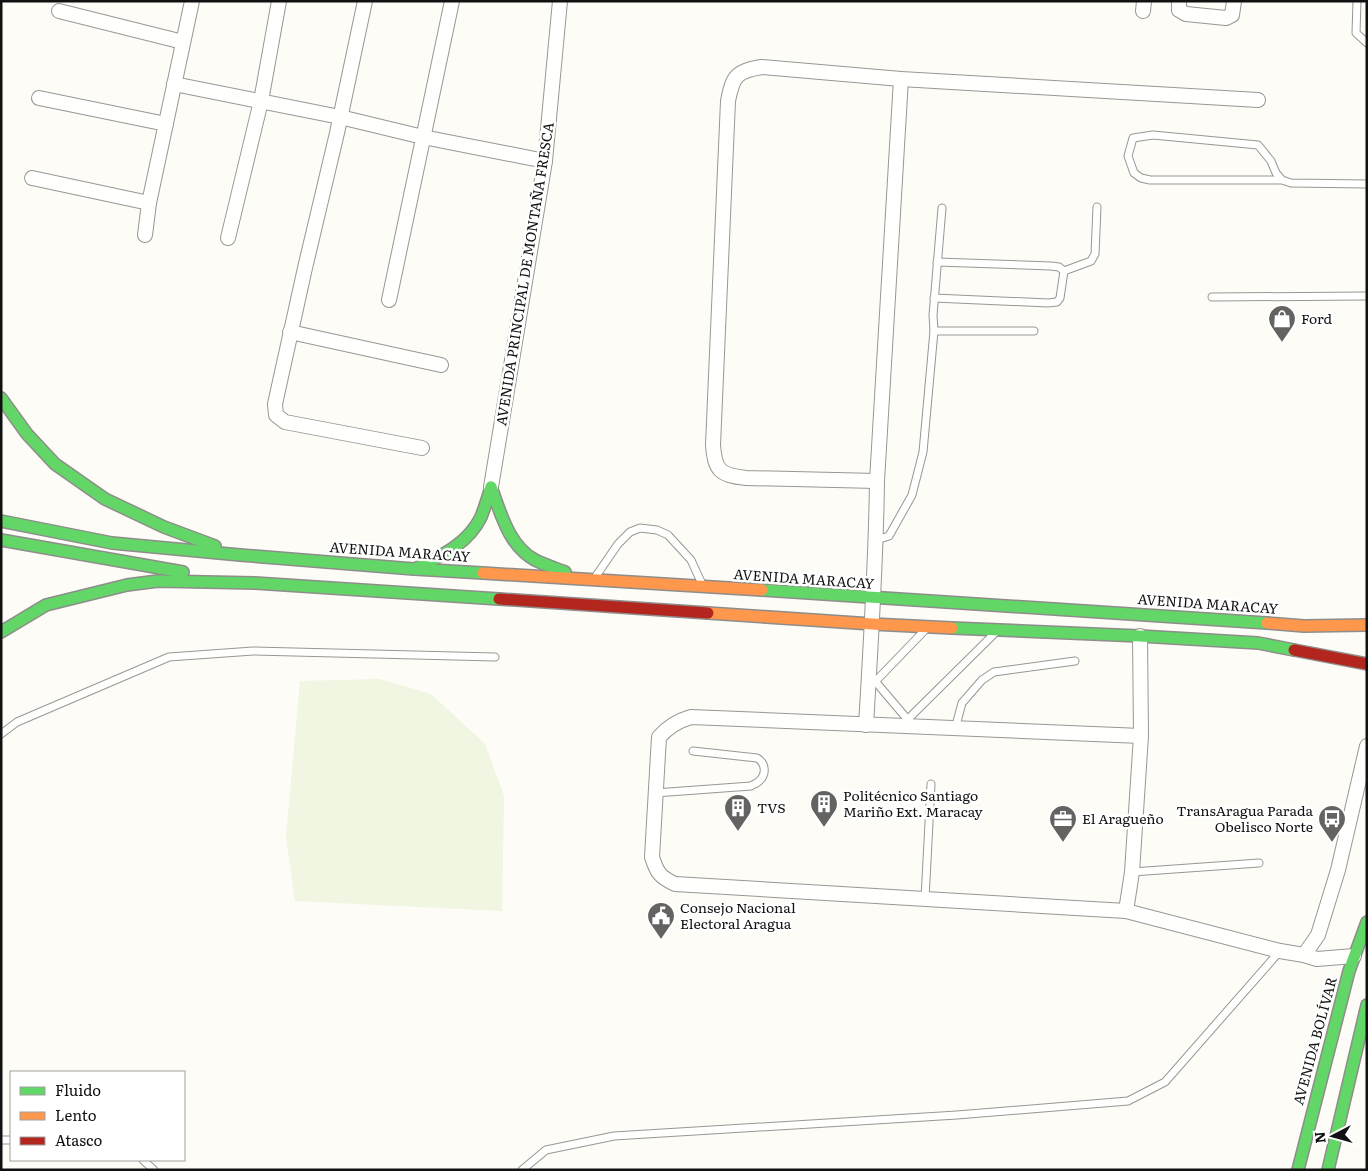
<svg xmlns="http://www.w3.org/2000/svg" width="1368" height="1171" font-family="Literata,serif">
<rect width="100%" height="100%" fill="#fdfcf7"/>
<path fill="#f0f6e1" d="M 379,679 L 431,694 L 485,744 L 504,796 L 502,911 L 295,901 L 286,836 L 300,681 Z"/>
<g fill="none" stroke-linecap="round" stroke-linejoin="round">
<defs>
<g id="lane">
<path d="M 1357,1 L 1356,33 L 1367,43"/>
<path d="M 1282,180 L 1276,173 L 1271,161 L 1258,145 L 1153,135 L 1133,138 L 1128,156 L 1134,173 L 1141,178 L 1150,180 L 1282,180 L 1291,183 L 1367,184"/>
<path d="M 1064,271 L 1091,261 L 1095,254 L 1097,207"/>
<path d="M 1212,297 L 1367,296"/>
<path d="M 934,298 L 1048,303 L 1057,302 L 1060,298 L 1064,271 L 1059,267 L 1051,266 L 937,262"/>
<path d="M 934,331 L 1034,331"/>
<path d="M 876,540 L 889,536 L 912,495 L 923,452 L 934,331 L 933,315 L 942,208"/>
<path d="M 596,576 L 618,544 L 630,532 L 640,528 L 657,530 L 668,535 L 691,560 L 702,584"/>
<path d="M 875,681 L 908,720"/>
<path d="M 870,687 L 925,630"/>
<path d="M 903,724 L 995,633"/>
<path d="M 955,729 L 962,703 L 982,680 L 994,672 L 1075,661"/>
<path d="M 1,734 L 17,722 L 169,657 L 253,651 L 495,657"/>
<path d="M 655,793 L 751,786 C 753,784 756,784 758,782 C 767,775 766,763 757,758 L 693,751"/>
<path d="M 1132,872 L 1259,863"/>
<path d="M 925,899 L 931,784"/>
<path d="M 1,1140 L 11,1140"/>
<path d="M 143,1160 L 154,1170"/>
<path d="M 522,1170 L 546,1150 L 614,1136 L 957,1115 L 1128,1101 L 1165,1082 L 1280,951"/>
</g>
<g id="street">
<path d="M 365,1 L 337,133 L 305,268 L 275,404 L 276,415 L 285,422 L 422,448"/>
<path d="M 1179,1 L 1179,10 L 1186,14 L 1226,18 L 1232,15 L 1234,1"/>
<path d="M 59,11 L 183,42"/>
<path d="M 1143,11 L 1144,1"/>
<path d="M 174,84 L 340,117 L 423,137 L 545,161"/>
<path d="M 39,98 L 166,124"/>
<path d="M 32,178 L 149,203"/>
<path d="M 145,235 L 149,203 L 192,1"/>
<path d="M 228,238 L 261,101 L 279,1"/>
<path d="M 389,300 L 452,1"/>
<path d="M 290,332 L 441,365"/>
<path d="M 877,481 L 746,478 C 720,475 715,471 713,445 L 728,101 C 733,76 736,71 762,67 L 901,79 L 1258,100"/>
<path d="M 491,487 L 545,161 L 560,1"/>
<path d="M 1140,636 L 1141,736 L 1132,872 L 1126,911 L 675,884 C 660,877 657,873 652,857 L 659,737 C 668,727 677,721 691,717 L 1141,736"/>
<path d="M 866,725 C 871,643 876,562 877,481 L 901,79"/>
<path d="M 1126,911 L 1280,951 L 1304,955 L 1318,935 L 1338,870 L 1367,746"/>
<path d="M 1304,955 L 1317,959 L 1354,956"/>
</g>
<g id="fast">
<path d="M 1,398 L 27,434 L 55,464 L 105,499 L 164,527 L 215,546"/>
<path d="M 491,487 C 501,514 509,546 535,560 C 545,565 555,568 565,572"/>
<path d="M 1,521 L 112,543 L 240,555 L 414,569 L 483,573"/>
<path d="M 1,540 L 183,572"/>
<path d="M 415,569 C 441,556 468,544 481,517 C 485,507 488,497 491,487"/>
<path d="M 762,590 L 1267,623"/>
<path d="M 952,628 L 1140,636 L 1258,643 L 1294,650"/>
<path d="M 1,632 L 46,605 L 127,585 L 158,581 L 255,583 L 499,599"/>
<path d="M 1298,1170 L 1349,971 L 1367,922"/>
<path d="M 1328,1170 L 1367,1005"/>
</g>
<g id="slow">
<path d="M 483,573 L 762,590"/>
<path d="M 708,613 L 872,624 L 952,628"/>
<path d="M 1267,623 L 1304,626 L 1367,625"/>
</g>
<g id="jam">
<path d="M 499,599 L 708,613"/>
<path d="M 1294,650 L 1367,664"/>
</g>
</defs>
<use href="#lane" stroke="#979795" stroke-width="9"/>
<use href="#street" stroke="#979795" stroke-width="16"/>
<use href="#fast" stroke="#8e8d8b" stroke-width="14"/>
<use href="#slow" stroke="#8e8d8b" stroke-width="14"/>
<use href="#jam" stroke="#8e8d8b" stroke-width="14"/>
<use href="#lane" stroke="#fffffe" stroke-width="7"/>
<use href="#street" stroke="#fffffe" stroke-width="14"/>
<use href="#fast" stroke="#63d668" stroke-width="11"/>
<use href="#slow" stroke="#ff974d" stroke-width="11"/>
<use href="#jam" stroke="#b3261e" stroke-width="11"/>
</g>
<defs>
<symbol id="shop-pin" viewBox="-11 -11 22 30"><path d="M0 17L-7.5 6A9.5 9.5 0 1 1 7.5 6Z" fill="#646362" stroke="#fff"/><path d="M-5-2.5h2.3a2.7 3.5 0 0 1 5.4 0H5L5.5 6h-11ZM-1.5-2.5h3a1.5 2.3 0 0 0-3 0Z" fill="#fff"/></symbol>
<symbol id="building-pin" viewBox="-11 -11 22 30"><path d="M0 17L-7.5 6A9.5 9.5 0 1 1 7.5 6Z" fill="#646362" stroke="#fff"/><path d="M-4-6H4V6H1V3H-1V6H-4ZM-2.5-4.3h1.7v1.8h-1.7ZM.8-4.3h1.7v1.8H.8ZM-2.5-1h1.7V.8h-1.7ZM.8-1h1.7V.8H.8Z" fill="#fff"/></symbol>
<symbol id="office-pin" viewBox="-11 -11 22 30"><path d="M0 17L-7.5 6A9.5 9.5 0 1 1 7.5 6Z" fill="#646362" stroke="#fff"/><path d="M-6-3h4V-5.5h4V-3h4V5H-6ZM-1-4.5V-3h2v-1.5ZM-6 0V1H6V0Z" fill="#fff"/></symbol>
<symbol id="bus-pin" viewBox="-11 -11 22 30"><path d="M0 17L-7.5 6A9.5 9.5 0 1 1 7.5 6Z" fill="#646362" stroke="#fff"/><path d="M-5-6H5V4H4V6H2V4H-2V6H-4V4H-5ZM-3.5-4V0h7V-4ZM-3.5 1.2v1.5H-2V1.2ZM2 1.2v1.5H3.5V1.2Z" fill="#fff"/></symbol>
<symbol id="civic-pin" viewBox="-11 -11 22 30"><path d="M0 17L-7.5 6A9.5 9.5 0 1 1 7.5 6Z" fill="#646362" stroke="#fff"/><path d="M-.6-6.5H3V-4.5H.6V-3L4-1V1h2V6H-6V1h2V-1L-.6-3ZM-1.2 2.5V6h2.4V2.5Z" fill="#fff"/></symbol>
</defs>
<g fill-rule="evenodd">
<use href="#shop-pin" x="1266" y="303" width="32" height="43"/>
<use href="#building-pin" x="808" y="788" width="32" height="43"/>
<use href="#building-pin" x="722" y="792" width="32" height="43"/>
<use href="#office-pin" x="1047" y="803" width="32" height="43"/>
<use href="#bus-pin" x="1316" y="803" width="32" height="43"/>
<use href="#civic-pin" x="645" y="900" width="32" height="43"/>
</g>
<g text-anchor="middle" stroke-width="5" stroke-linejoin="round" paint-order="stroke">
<g font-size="14" fill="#111" stroke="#fff">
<text transform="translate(525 274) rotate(-81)" y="5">AVENIDA PRINCIPAL DE MONTAÑA FRESCA</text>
<text transform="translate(400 552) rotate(4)" y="5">AVENIDA MARACAY</text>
<text transform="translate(804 579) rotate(4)" y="5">AVENIDA MARACAY</text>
<text transform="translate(1208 604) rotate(4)" y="5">AVENIDA MARACAY</text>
<text transform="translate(1315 1041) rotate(-75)" y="5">AVENIDA BOLÍVAR</text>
</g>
<g font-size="14" fill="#111" stroke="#fff" text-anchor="start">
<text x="1301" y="324">Ford</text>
<text x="843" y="801">Politécnico Santiago<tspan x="843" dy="16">Mariño Ext. Maracay</tspan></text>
<text x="757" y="813">TVS</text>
<text x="1313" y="816" text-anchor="end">TransAragua Parada<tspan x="1313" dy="16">Obelisco Norte</tspan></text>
<text x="1082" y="824">El Aragueño</text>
<text x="680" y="913">Consejo Nacional<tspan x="680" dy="16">Electoral Aragua</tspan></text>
</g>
</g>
<rect width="1368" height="1171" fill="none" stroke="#111111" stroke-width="5"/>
<rect x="10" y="1071" width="175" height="90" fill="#ffffff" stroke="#a0a0a0"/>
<rect x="20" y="1087" width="25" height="8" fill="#63d668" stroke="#a0a0a0"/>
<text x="55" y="1096" font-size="15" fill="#111111">Fluido</text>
<rect x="20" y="1112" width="25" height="8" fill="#ff974d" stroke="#a0a0a0"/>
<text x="55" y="1121" font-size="15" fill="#111111">Lento</text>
<rect x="20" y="1137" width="25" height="8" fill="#b3261e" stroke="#a0a0a0"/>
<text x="55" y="1146" font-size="15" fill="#111111">Atasco</text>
<g transform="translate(1333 1136) rotate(264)" stroke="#ffffff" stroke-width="4" paint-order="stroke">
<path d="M0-4L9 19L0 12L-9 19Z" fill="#111111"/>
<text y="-8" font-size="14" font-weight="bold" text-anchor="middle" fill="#111111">N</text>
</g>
</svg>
